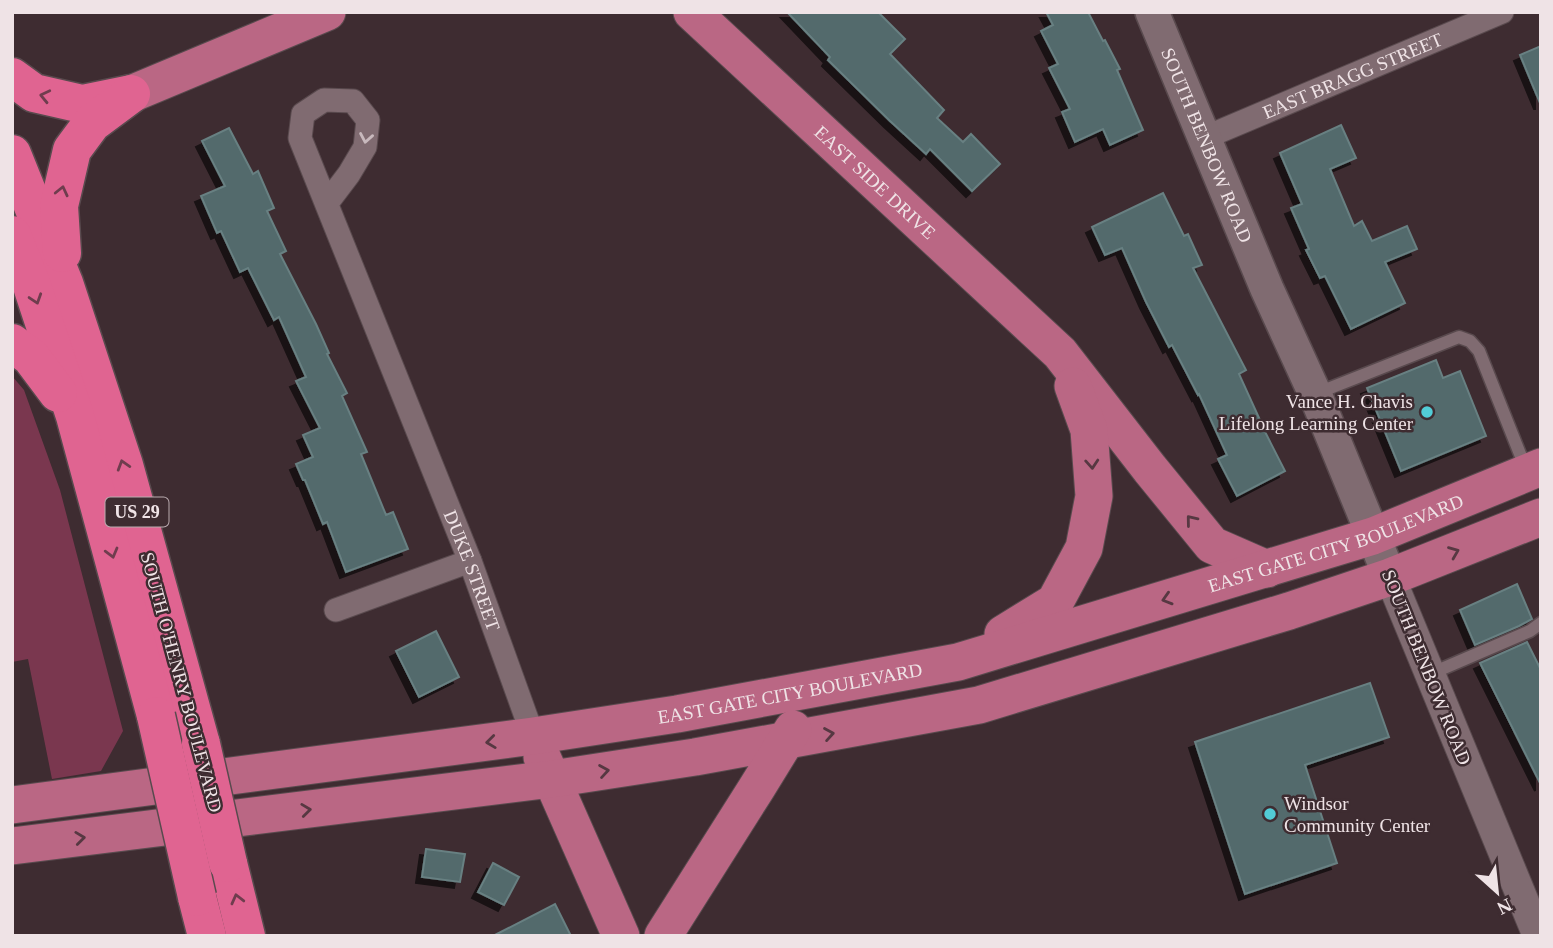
<svg xmlns="http://www.w3.org/2000/svg" width="1553" height="948" font-family="'Times New Roman',serif">
<defs>
<filter id="shadow"><feDropShadow dx="-6" dy="6" stdDeviation="0" flood-color="#0009"/></filter>
</defs>
<rect width="100%" height="100%" fill="#3e2c31"/>
<path fill="#7a374f" d="M 12,376 L 24,390 L 60,490 L 123,731 L 101,771 L 52,779 L 28,659 L 12,662 Z"/>
<g fill="#526a6c" stroke="#688082" stroke-width="2" filter="url(#shadow)">
<path d="M 787,12 L 878,12 L 905,39 L 890,54 L 944,110 L 937,118 L 963,142 L 971,134 L 1000,164 L 972,191 L 930,149 L 926,154 L 890,121 L 828,60 L 830,57 Z"/>
<path d="M 1046,12 L 1088,12 L 1103,41 L 1105,40 L 1120,69 L 1117,70 L 1143,130 L 1110,145 L 1103,129 L 1075,142 L 1062,112 L 1070,109 L 1049,68 L 1058,64 L 1041,31 L 1053,25 Z"/>
<path d="M 1541,46 L 1541,103 L 1540,103 L 1520,55 Z"/>
<path d="M 1341,125 L 1356,158 L 1330,169 L 1354,226 L 1362,221 L 1372,241 L 1407,226 L 1417,249 L 1385,262 L 1405,303 L 1351,329 L 1325,276 L 1320,278 L 1306,250 L 1309,249 L 1291,208 L 1302,204 L 1280,153 Z"/>
<path d="M 229,128 L 253,174 L 258,171 L 274,208 L 267,211 L 286,251 L 280,254 L 316,324 L 329,353 L 327,354 L 347,393 L 342,396 L 367,452 L 361,454 L 386,515 L 393,512 L 408,549 L 346,572 L 327,522 L 323,524 L 305,480 L 303,480 L 296,464 L 313,457 L 303,435 L 320,428 L 296,381 L 306,377 L 279,317 L 274,320 L 248,268 L 240,272 L 221,231 L 217,233 L 201,196 L 225,186 L 202,141 Z"/>
<path d="M 1163,193 L 1184,236 L 1188,234 L 1202,265 L 1193,268 L 1246,370 L 1239,374 L 1260,420 L 1259,420 L 1285,471 L 1237,496 L 1218,459 L 1227,455 L 1199,394 L 1198,395 L 1172,345 L 1169,347 L 1146,302 L 1122,248 L 1105,255 L 1092,227 Z"/>
<path d="M 1436,360 L 1443,378 L 1460,371 L 1486,436 L 1401,471 L 1367,388 Z"/>
<path d="M 1517,584 L 1532,619 L 1519,626 L 1475,645 L 1460,610 Z"/>
<path d="M 436,631 L 459,677 L 419,697 L 396,651 Z"/>
<path d="M 1527,642 L 1541,670 L 1541,785 L 1480,663 Z"/>
<path d="M 1370,683 L 1389,737 L 1305,765 L 1337,863 L 1245,894 L 1195,742 Z"/>
<path d="M 426,849 L 465,854 L 460,882 L 422,877 Z"/>
<path d="M 493,863 L 519,877 L 504,905 L 478,892 Z"/>
<path d="M 555,904 L 571,936 L 493,936 Z"/>
</g>
<g fill="none" stroke-linecap="round" stroke-linejoin="round">
<defs>
<g id="service">
<path d="M 1315,394 L 1459,337 L 1470,341 L 1479,351 L 1526,469"/>
<path d="M 1430,674 L 1530,631 L 1541,623"/>
</g>
<g id="minor">
<path id="s1" d="M 1204,138 L 1502,12"/>
<path id="s2" d="M 327,203 L 349,174 L 365,147 L 368,120 L 353,101 L 324,100 L 303,114 L 300,138 L 470,561 L 533,736"/>
<path d="M 336,610 L 470,561"/>
</g>
<path id="tertiary" d="M 1390,577 L 1538,936"/>
<g id="secondary">
<path id="s3" d="M 1152,12 L 1267,289 L 1315,394 L 1390,577"/>
</g>
<g id="primary">
<path id="s4" d="M 692,12 L 1060,353 L 1150,469 L 1212,545 L 1267,569"/>
<path d="M 131,94 L 327,12"/>
<path d="M 1003,634 L 1055,602 L 1084,548 L 1094,496 L 1089,430 L 1073,386"/>
<path d="M 542,757 L 621,936"/>
<path id="s5" d="M 12,805 L 533,736 L 677,714 L 958,662 L 1373,536 L 1541,467"/>
<path d="M 12,846 L 552,779 L 695,757 L 979,705 L 1289,611 L 1390,577 L 1541,517"/>
<path d="M 663,936 L 756,789 L 793,729"/>
</g>
<g id="motorway">
<path d="M 12,77 L 34,93 L 82,104 L 126,95"/>
<path d="M 12,154 L 64,283 L 124,465 L 201,744"/>
<path d="M 12,235 L 31,283 L 75,416 L 156,716"/>
<path d="M 62,253 L 59,206 L 72,150 L 92,123 L 131,94"/>
<path d="M 12,343 L 31,357 L 58,393"/>
<path d="M 228,863 L 246,936"/>
<path d="M 197,897 L 207,936"/>
</g>
</defs>
<use href="#service" stroke="#594a4e" stroke-width="15"/>
<use href="#minor" stroke="#594a4e" stroke-width="25"/>
<use href="#tertiary" stroke="#594a4e" stroke-width="32"/>
<use href="#secondary" stroke="#594a4e" stroke-width="36"/>
<use href="#primary" stroke="#594a4e" stroke-width="39"/>
<use href="#motorway" stroke="#594a4e" stroke-width="41"/>
<use href="#service" stroke="#806b71" stroke-width="12"/>
<use href="#minor" stroke="#806b71" stroke-width="23"/>
<use href="#tertiary" stroke="#806b71" stroke-width="30"/>
<use href="#secondary" stroke="#806b71" stroke-width="33"/>
<use href="#primary" stroke="#ba6784" stroke-width="37"/>
<use href="#motorway" stroke="#e06491" stroke-width="38"/>
<defs>
<g id="motorway-bridge">
<path d="M 156,716 L 197,897"/>
<path d="M 201,744 L 228,863"/>
</g>
</defs>
<use href="#motorway-bridge" stroke="#594a4e" stroke-width="41" stroke-linecap="butt"/>
<use href="#motorway-bridge" stroke="#e06491" stroke-width="38"/>
</g>
<defs><path id="oneway-chevron" d="M-2-3.5L2.5 0L-2 3.5" fill="none" stroke-width="1.6" stroke-linecap="round" stroke-linejoin="round" transform="scale(1.75)"/></defs>
<g stroke="#6f3d4e">
<use href="#oneway-chevron" transform="translate(45 96) rotate(-167)"/>
<use href="#oneway-chevron" transform="translate(62 191) rotate(-77)"/>
<use href="#oneway-chevron" transform="translate(36 299) rotate(72)"/>
<use href="#oneway-chevron" transform="translate(123 465) rotate(-107)"/>
<use href="#oneway-chevron" transform="translate(112 553) rotate(75)"/>
<use href="#oneway-chevron" transform="translate(237 899) rotate(-104)"/>
</g>
<use stroke="#c8b9bd" href="#oneway-chevron" transform="translate(366 138) rotate(100)"/>
<g stroke="#573842">
<use href="#oneway-chevron" transform="translate(1092 464) rotate(86)"/>
<use href="#oneway-chevron" transform="translate(1191 520) rotate(-129)"/>
<use href="#oneway-chevron" transform="translate(1454 552) rotate(-22)"/>
<use href="#oneway-chevron" transform="translate(1167 599) rotate(163)"/>
<use href="#oneway-chevron" transform="translate(829 734) rotate(-10)"/>
<use href="#oneway-chevron" transform="translate(491 742) rotate(173)"/>
<use href="#oneway-chevron" transform="translate(604 771) rotate(-9)"/>
<use href="#oneway-chevron" transform="translate(306 810) rotate(-7)"/>
<use href="#oneway-chevron" transform="translate(80 838) rotate(-7)"/>
</g>
<g fill="#52ccd6" stroke="#3e2c31" stroke-width="2.5">
<circle cx="1427" cy="412" r="7"/>
<circle cx="1270" cy="814" r="7"/>
</g>
<g text-anchor="middle" stroke-width="5" stroke-linejoin="round" paint-order="stroke">
<rect fill="#3e2c31" stroke="#baacb0" stroke-width="2" x="105.5" y="497.5" width="63" height="29" rx="5"/>
<g font-size="18" font-weight="bold" fill="#efe3e6">
<text x="137" y="518">US 29</text>
</g>
<g font-size="19" fill="#efe3e6" stroke="#3e2c31">
<text dy="7" stroke="none"><textPath href="#s1" startOffset="161">EAST BRAGG STREET</textPath></text>
<text dy="7" stroke="none"><textPath href="#s3" startOffset="144">SOUTH BENBOW ROAD</textPath></text>
<text dy="7" stroke="none"><textPath href="#s4" startOffset="250">EAST SIDE DRIVE</textPath></text>
<text dy="7" stroke="none"><textPath href="#s5" startOffset="1353">EAST GATE CITY BOULEVARD</textPath></text>
<text dy="7" stroke="none"><textPath href="#s2" startOffset="663">DUKE STREET</textPath></text>
<text transform="translate(1427 667) rotate(68)" y="7">SOUTH BENBOW ROAD</text>
<text transform="translate(182 682) rotate(75)" y="7">SOUTH O'HENRY BOULEVARD</text>
<text dy="7" stroke="none"><textPath href="#s5" startOffset="786">EAST GATE CITY BOULEVARD</textPath></text>
</g>
<g font-size="19" fill="#efe3e6" stroke="#3e2c31" text-anchor="end">
<text x="1413" y="408">Vance H. Chavis<tspan x="1413" dy="22">Lifelong Learning Center</tspan></text>
<text x="1284" y="810" text-anchor="start">Windsor<tspan x="1284" dy="22">Community Center</tspan></text>
</g>
</g>
<rect width="1553" height="948" fill="none" stroke="#efe3e6" stroke-width="28"/>
<g transform="translate(1497 892) rotate(153)" stroke="#3e2c31" stroke-width="5" paint-order="stroke">
<path d="M0-5L12 26L0 18L-12 26Z" fill="#efe3e6"/>
<text y="-10" font-size="19" font-weight="bold" text-anchor="middle" fill="#efe3e6">N</text>
</g>
</svg>
